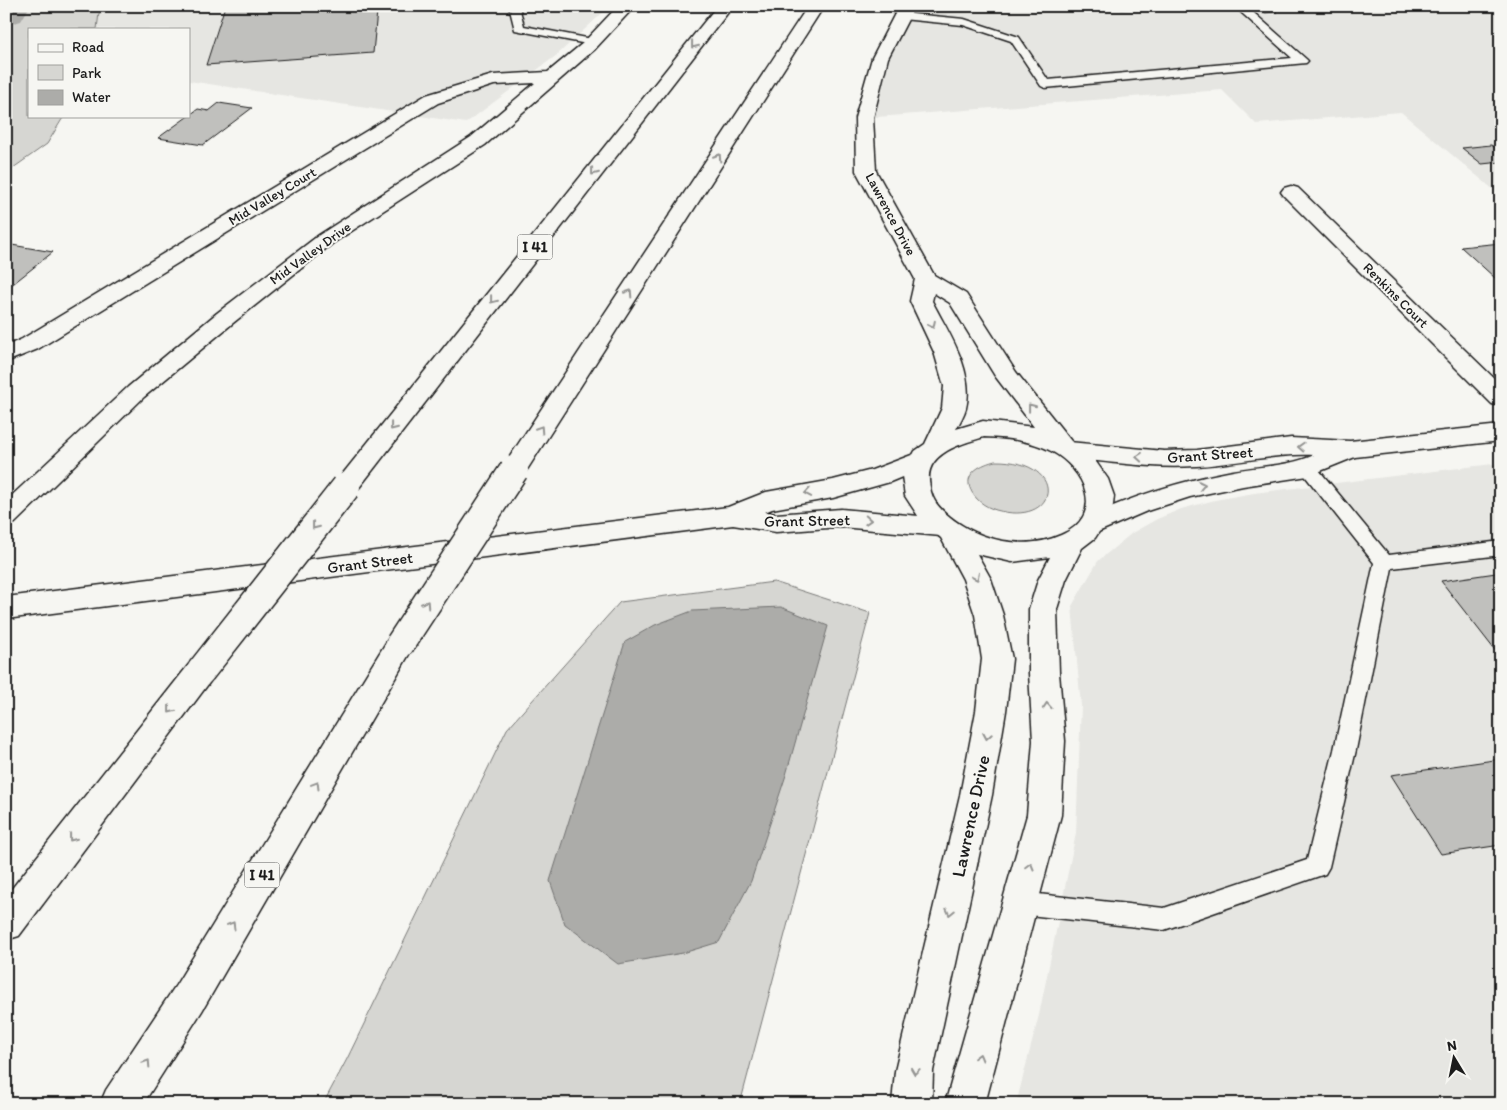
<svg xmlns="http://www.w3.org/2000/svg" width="1507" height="1110" font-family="Itim,sans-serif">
<rect width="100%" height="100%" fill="#f6f6f2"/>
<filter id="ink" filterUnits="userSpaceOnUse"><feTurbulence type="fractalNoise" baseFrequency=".02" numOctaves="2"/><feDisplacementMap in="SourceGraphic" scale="10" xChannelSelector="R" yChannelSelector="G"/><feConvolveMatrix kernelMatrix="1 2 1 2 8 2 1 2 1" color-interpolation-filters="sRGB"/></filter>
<g filter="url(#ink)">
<g fill="#e6e6e2">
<path d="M 122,6 L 610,6 L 557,55 L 466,123 L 189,81 L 189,29 L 97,29 L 99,13 Z"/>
<path d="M 907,6 L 1501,6 L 1501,196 L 1401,112 L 1256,124 L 1222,90 L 864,118 Z"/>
<path d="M 1501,463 L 1501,1104 L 1016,1104 L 1039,1015 L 1076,833 L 1081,706 L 1072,606 L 1098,561 L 1132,533 L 1157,519 L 1181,509 L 1215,500 L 1254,493 Z"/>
</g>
<g fill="#d6d6d2" stroke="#797977">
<path d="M 6,6 L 122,6 L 99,13 L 97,29 L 29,29 L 29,116 L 64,116 L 47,144 L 6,173 Z"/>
<path d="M 995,461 C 1069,460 1060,528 996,510 C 985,507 974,499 970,488 C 964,472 983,464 995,461 Z"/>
<path d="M 774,582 L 870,613 L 740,1104 L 323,1104 L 347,1059 L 507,729 L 620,602 Z"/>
</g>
<path fill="#acaca9" stroke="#727271" d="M 781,607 L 828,626 L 786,775 L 751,881 L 719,942 L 683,953 L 618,964 L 565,924 L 550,881 L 625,642 L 655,625 L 692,611 Z"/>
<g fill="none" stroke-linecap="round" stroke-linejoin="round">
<path fill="#acaca9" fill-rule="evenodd" d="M 6,6 L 30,6 L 21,21 L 6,25 Z"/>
</g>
<g fill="#c0c0bd" stroke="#1c1c1c">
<path d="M 225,6 L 388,6 L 388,11 L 377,11 L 373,53 L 206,65 Z"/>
<path d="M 1118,6 L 1160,6 L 1121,9 Z"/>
<path d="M 1254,6 L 1270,6 L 1277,12 L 1262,13 Z"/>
<path d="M 219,103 L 252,108 L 203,145 L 158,138 L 198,109 L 209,111 Z"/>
<path d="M 1491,145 L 1501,151 L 1501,162 L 1482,164 L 1462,148 Z"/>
<path d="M 1501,243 L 1501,279 L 1495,278 L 1461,247 Z"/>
<path d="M 6,244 L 53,252 L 9,287 L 6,286 Z"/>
<path d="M 1496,573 L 1501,579 L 1501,658 L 1441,581 Z"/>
<path d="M 1501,759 L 1501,845 L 1441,854 L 1391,775 Z"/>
</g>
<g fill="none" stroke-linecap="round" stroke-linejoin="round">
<defs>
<g id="service">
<path d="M 509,6 L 519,6 L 524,26 L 592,39 L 598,42 L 592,45 L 515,30 Z"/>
<path d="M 1234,6 L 1246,6 L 1306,59 L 1308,61 L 1306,63 L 1045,88 L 1041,86 L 1011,41 L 963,25 L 902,19 L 897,16 L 902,13 L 964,19 L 1019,37 L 1048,80 L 1292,58 Z"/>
<path d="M 1308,462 L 1314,464 L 1389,555 L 1501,541 L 1501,555 L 1392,568 L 1356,750 L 1329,867 L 1325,874 L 1164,930 L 1020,914 L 1012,911 L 1008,903 L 1012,895 L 1020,892 L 1164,908 L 1307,860 L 1334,750 L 1374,563 L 1302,472 L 1299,468 L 1302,464 Z"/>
</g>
<g id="minor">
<path d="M 618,6 L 635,6 L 595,49 L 485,145 L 333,243 L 233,323 L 144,397 L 15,523 L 6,526 L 6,501 L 128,387 L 217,313 L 319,235 L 471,137 L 535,83 L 494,85 L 438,103 L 38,349 L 6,362 L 6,346 L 22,339 L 426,95 L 493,75 L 548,72 L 583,43 Z"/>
<path d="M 1291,186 L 1298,188 L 1501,385 L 1501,406 L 1492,404 L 1284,196 L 1281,192 L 1284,188 Z"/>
</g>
<g id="tertiary">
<path d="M 1501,425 L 1501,441 L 1355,457 L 1308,476 L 1243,486 L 1190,497 L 1147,511 L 1091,535 L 1082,533 L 1078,526 L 1082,519 C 1129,498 1176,482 1228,472 C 1256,466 1288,467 1314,455 C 1274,453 1236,464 1196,466 C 1153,469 1111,462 1069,458 L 1060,456 L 1056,450 L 1060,444 L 1069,442 L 1164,451 L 1197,450 L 1291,438 L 1350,441 Z"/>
<path d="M 922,451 L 931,453 L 935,459 L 931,465 L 890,482 L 833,498 L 772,509 L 765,512 L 776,514 L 841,509 L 941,518 L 951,520 L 954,527 L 951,534 L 941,536 L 841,527 L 776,532 L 733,525 L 6,619 L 6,597 L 728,507 L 766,492 L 833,480 L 872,470 Z"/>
</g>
<path id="secondary" d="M 899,6 L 915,6 L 888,58 L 873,118 L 876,171 L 934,275 L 966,294 L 1016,372 L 1071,441 L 1094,459 L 1108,479 L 1114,496 L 1113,505 L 1108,518 L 1095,538 L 1082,548 L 1066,580 L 1057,609 L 1059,673 L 1065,741 L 1061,815 L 985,1104 L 945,1104 L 1027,815 L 1033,741 L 1029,673 L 1029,609 L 1038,580 L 1050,557 L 1012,562 L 977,554 L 991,579 L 1003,615 L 1012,659 L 1006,711 L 992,795 L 933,1071 L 932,1104 L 892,1104 L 895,1071 L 960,795 L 976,711 L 982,659 L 975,615 L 963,579 L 941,538 L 922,522 L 905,496 L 902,476 L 915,451 L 925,444 L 942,408 L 944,386 L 934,352 L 910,301 L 915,279 L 856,171 L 855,118 L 872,58 ZM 934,293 L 950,303 L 995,376 L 1034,427 L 983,421 L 956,429 C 960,422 964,415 966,408 C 975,371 948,332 932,301 ZM 984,437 C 1007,438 1030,440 1051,451 C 1084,468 1107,515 1061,535 C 1025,551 980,541 950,517 C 940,509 932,501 930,487 C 928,478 928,470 934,462 C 946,447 968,442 984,437 Z"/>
<g id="motorway">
<path d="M 717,6 L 733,6 L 355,493 L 346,496 L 337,493 L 333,487 L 337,481 Z"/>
<path d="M 808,6 L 824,6 L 523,476 L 514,478 L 505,476 L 501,470 L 505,464 Z"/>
<path d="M 400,633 L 410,636 L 415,644 L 202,1011 L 143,1104 L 100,1104 L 106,1090 L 176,985 L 390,636 Z"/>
<path d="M 201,659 L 212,663 L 216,671 L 212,679 L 19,936 L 6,940 L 6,896 L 190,663 Z"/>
</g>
</defs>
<use href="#service" stroke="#1c1c1c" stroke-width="3"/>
<use href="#minor" stroke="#1c1c1c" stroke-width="3"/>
<use href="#tertiary" stroke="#1c1c1c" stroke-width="3"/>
<use href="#secondary" stroke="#1c1c1c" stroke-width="3"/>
<use href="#motorway" stroke="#1c1c1c" stroke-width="3"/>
<use href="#service" fill="#f6f6f2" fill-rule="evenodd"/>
<use href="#minor" fill="#f6f6f2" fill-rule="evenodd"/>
<use href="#tertiary" fill="#f6f6f2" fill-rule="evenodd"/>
<use href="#secondary" fill="#f6f6f2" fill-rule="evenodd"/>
<use href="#motorway" fill="#f6f6f2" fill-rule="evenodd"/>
<defs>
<g id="motorway-bridge">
<path d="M 400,644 L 514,470"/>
<path d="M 201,671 L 346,487"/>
</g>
</defs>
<use href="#motorway-bridge" stroke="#1c1c1c" stroke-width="31" stroke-linecap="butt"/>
<use href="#motorway-bridge" stroke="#f6f6f2" stroke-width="28"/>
</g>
<defs><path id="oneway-chevron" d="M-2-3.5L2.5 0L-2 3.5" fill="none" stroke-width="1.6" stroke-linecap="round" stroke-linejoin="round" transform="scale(1.25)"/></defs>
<g stroke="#949492">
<use href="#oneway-chevron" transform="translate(694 45) rotate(128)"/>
<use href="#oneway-chevron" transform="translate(718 157) rotate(-57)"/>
<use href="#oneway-chevron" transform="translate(594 172) rotate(128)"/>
<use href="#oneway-chevron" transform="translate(629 293) rotate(-57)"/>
<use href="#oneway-chevron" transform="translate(493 300) rotate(128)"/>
<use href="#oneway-chevron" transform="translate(932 325) rotate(64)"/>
<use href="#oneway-chevron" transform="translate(1031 407) rotate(-128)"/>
<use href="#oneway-chevron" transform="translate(393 427) rotate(128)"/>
<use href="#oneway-chevron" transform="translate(540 429) rotate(-57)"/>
<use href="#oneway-chevron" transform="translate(1301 447) rotate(-177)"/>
<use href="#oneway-chevron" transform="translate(1139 457) rotate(-175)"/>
<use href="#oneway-chevron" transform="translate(1202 485) rotate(-12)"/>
<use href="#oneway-chevron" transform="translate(808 493) rotate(170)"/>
<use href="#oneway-chevron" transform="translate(868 520) rotate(3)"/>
<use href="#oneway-chevron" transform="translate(315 526) rotate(128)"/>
<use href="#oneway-chevron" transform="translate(976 577) rotate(65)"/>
<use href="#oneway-chevron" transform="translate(426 604) rotate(-57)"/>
<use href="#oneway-chevron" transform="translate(1047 706) rotate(-94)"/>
<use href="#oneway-chevron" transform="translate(171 710) rotate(128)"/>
<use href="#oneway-chevron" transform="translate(987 736) rotate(100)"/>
<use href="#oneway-chevron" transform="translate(316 785) rotate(-59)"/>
<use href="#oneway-chevron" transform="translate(72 838) rotate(128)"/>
<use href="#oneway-chevron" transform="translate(1030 866) rotate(-75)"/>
<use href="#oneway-chevron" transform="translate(950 912) rotate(103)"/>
<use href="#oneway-chevron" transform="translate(232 925) rotate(-59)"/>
<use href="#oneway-chevron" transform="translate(979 1057) rotate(-75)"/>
<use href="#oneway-chevron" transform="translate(147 1063) rotate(-57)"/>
<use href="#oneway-chevron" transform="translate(915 1071) rotate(98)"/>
</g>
</g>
<g text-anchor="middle" stroke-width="4" stroke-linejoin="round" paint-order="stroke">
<g font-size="14" fill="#1c1c1c" stroke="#f6f6f2">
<text transform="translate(272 196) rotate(-31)" y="5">Mid Valley Court</text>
<text transform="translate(891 214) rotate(62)" y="5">Lawrence Drive</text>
<text transform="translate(310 253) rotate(-36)" y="5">Mid Valley Drive</text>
<text transform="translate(1396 295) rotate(45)" y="5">Renkins Court</text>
</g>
<g fill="#f6f6f2" stroke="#5d5d5c" stroke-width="1">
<rect x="517.5" y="234.5" width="35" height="25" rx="4"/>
<rect x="244.5" y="862.5" width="35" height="25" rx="4"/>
</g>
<g font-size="15" font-weight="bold" fill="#1c1c1c">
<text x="535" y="252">I 41</text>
<text x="262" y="880">I 41</text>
</g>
<g font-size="16" fill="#1c1c1c" stroke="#f6f6f2">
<text transform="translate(1210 454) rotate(-4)" y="6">Grant Street</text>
<text transform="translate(807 520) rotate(-1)" y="6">Grant Street</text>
<text transform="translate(370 562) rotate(-7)" y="6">Grant Street</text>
</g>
<g font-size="19" fill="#1c1c1c" stroke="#f6f6f2">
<text transform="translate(970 816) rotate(-78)" y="7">Lawrence Drive</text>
</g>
</g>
<rect width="1507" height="1110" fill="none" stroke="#f6f6f2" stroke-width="25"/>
<rect x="12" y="12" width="1482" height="1085" fill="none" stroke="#1c1c1c" stroke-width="2" filter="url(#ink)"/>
<rect x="28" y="28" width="162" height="90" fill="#f6f6f2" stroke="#9f9f9c"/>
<rect x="38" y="44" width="25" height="8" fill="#f6f6f2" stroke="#9f9f9c"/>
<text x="72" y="52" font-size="15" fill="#1c1c1c">Road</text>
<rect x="38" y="65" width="25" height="15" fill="#d6d6d2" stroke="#9f9f9c"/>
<text x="72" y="78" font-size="15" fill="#1c1c1c">Park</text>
<rect x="38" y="90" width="25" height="15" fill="#acaca9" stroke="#9f9f9c"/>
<text x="72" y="102" font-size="15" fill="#1c1c1c">Water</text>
<g transform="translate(1454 1058) rotate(350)" stroke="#f6f6f2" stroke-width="4" paint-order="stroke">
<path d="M0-4L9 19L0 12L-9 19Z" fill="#1c1c1c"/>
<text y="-8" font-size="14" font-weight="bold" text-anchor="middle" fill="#1c1c1c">N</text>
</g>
</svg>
